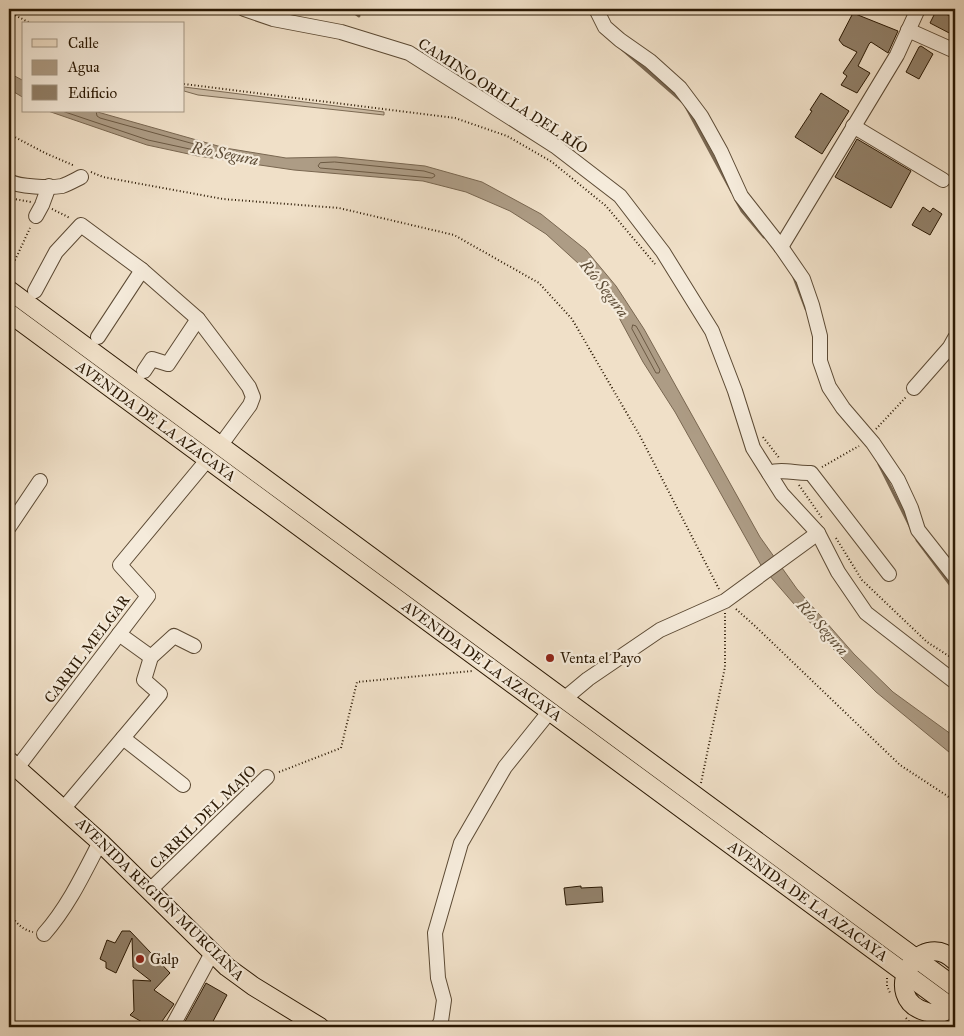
<svg xmlns="http://www.w3.org/2000/svg" width="964" height="1036" font-family="'IM FELL Great Primer',serif">
<rect width="100%" height="100%" fill="#f0e0c8"/>
<filter id="stains"><feTurbulence type="fractalNoise" baseFrequency=".004" numOctaves="4"/><feColorMatrix values="0 0 0 0 .2 0 0 0 0 .09 0 0 0 0 .02 0 0 0 .5 -.17"/></filter>
<radialGradient id="worn" r=".72"><stop offset=".6" stop-color="#630" stop-opacity="0"/><stop offset="1" stop-color="#630" stop-opacity=".3"/></radialGradient>
<path fill="#cebea7" stroke="#7c6b55" d="M 184,87 L 384,112 L 384,115 L 198,95 L 184,91 Z"/>
<g fill="#ad9c85" stroke="#796751">
<path d="M 9,73 L 24,81 L 24,98 L 9,89 Z"/>
<path d="M 48,111 L 94,111 L 225,148 L 286,158 L 336,157 L 425,166 L 482,182 L 541,214 L 586,250 L 616,286 L 644,329 L 760,537 L 797,589 L 854,654 L 893,692 L 955,737 L 955,757 L 876,692 L 833,649 L 762,567 L 675,412 L 643,362 L 610,301 L 579,264 L 546,234 L 510,211 L 466,192 L 423,181 L 294,170 L 198,156 L 147,145 Z"/>
</g>
<g fill="none" stroke-linecap="round" stroke-linejoin="round">
<g stroke="#6c5a44" stroke-width="1">
<path d="M 62,111 L 148,140 L 199,151 L 205,152 L 207,151 L 205,147 L 100,118 L 97,116 L 96,111"/>
<path d="M 335,162 L 424,171 L 434,174 L 435,176 L 432,178 L 320,168 L 318,166 L 320,163 Z"/>
<path d="M 633,325 L 636,326 L 639,331 L 660,370 L 659,373 L 656,373 L 632,329 Z"/>
</g>
<g stroke="#796751" stroke-width="3">
<path d="M 349,9 L 359,16"/>
<path d="M 622,49 L 684,103 L 732,192"/>
<path d="M 736,200 L 742,211 L 764,237"/>
<path d="M 793,275 L 806,309"/>
<path d="M 879,464 L 912,530"/>
<path d="M 917,540 L 955,591"/>
</g>
</g>
<g fill="#918069" stroke="#2a1803">
<path d="M 937,9 L 955,19 L 955,36 L 930,23 Z"/>
<path d="M 853,13 L 898,31 L 888,53 L 871,42 L 869,44 L 858,66 L 870,73 L 857,93 L 841,85 L 847,76 L 843,73 L 857,52 L 843,45 L 839,40 Z"/>
<path d="M 921,46 L 933,54 L 919,79 L 906,72 L 919,47 Z"/>
<path d="M 821,93 L 849,111 L 822,154 L 795,137 L 812,111 L 810,110 Z"/>
<path d="M 857,139 L 911,171 L 891,208 L 835,177 Z"/>
<path d="M 923,207 L 930,212 L 933,208 L 942,214 L 930,235 L 912,225 Z"/>
<path d="M 581,886 L 581,888 L 602,887 L 603,902 L 566,905 L 564,888 Z"/>
<path d="M 122,931 L 130,931 L 170,973 L 154,990 L 174,1004 L 158,1027 L 138,1027 L 142,1022 L 130,1015 L 134,1011 L 133,980 L 151,981 L 133,967 L 132,938 L 116,973 L 106,968 L 106,962 L 100,959 L 107,940 L 115,943 Z"/>
<path d="M 206,983 L 227,995 L 210,1027 L 182,1027 Z"/>
</g>
<g fill="none" stroke-linecap="round" stroke-linejoin="round">
<defs>
<g id="minor">
<path d="M 244,9 L 273,19 L 341,32 L 409,53 L 555,146 L 620,196 L 663,252 L 712,331 L 735,391 L 753,448 L 782,494 L 818,533 L 838,572 L 866,613 L 955,682"/>
<path d="M 596,9 L 605,27 L 620,40 L 650,61 L 680,88 L 701,116 L 721,152 L 741,196 L 781,247 L 803,279 L 812,305 L 820,336 L 820,361 L 829,387 L 843,408 L 873,443 L 898,480 L 911,508 L 918,530 L 955,577"/>
<path d="M 908,30 L 955,51"/>
<path d="M 853,126 L 943,180"/>
<path d="M 9,181 C 18,187 51,188 62,186 C 68,184 75,180 81,177"/>
<path d="M 36,216 L 42,205 L 49,186"/>
<path d="M 781,247 L 897,55 L 918,9"/>
<path d="M 35,291 L 56,252 L 81,225 L 142,270"/>
<path d="M 98,337 L 142,270 L 198,319 L 226,356 L 249,387 L 253,397 L 250,405 L 220,446"/>
<path d="M 144,371 L 152,359 L 168,364 L 198,319"/>
<path d="M 914,388 L 950,347 L 955,338"/>
<path d="M 769,473 C 783,468 796,474 811,473 L 889,574"/>
<path d="M 9,527 L 40,481"/>
<path d="M 119,634 L 151,657"/>
<path d="M 564,699 L 588,679 L 660,630 L 725,601 L 818,533"/>
<path d="M 123,738 L 183,785"/>
<path d="M 17,768 L 148,596 L 120,565 L 208,459"/>
<path d="M 64,808 L 160,694 L 144,680 L 151,657 L 174,636 L 194,646"/>
<path d="M 150,890 L 267,777"/>
<path d="M 44,934 C 68,907 84,873 100,842"/>
<path d="M 172,1027 L 212,953"/>
<path d="M 438,1027 L 441,1021 L 444,1000 L 438,978 L 435,933 L 461,843 L 505,767 L 550,711"/>
</g>
<g id="major">
<path d="M 9,290 L 955,987"/>
<path d="M 9,313 L 955,1010"/>
<path d="M 9,761 L 100,842 L 227,967 L 253,986 L 320,1027"/>
<path d="M 955,961 C 919,925 877,999 927,1012 C 937,1015 947,1012 955,1005"/>
</g>
</defs>
<use href="#minor" stroke="#5c4a34" stroke-width="16"/>
<use href="#major" stroke="#2a1803" stroke-width="20"/>
<g stroke="#2a1803" stroke-width="2" stroke-dasharray="1 2.5" stroke-linecap="butt">
<path d="M 9,12 L 32,24"/>
<path d="M 184,84 L 455,118 L 507,136 L 552,162 L 606,206 L 655,264"/>
<path d="M 9,134 L 45,153 L 75,166"/>
<path d="M 91,172 L 103,177 L 223,199 L 339,208 L 454,235 L 539,283 L 572,319 L 640,436 L 720,591"/>
<path d="M 9,198 L 31,202"/>
<path d="M 52,209 L 70,218"/>
<path d="M 9,273 L 30,228"/>
<path d="M 876,429 L 907,396"/>
<path d="M 763,437 L 780,459"/>
<path d="M 822,467 L 859,446"/>
<path d="M 799,485 L 822,518"/>
<path d="M 836,538 L 862,580 L 927,642 L 955,660"/>
<path d="M 736,609 L 755,626 L 900,765 L 955,801"/>
<path d="M 279,772 L 341,748 L 357,682 L 472,671"/>
<path d="M 701,783 L 725,667 L 725,613"/>
<path d="M 9,912 C 14,921 22,930 33,932"/>
<path d="M 887,978 L 887,986 L 890,993"/>
<path d="M 906,1018 L 914,1027"/>
</g>
<use href="#minor" stroke="#f5ebdb" stroke-width="14"/>
<use href="#major" stroke="#f0e0c8" stroke-width="18"/>
</g>
<g fill="#8f2418" stroke="#f5ebdb" stroke-width="2">
<circle cx="550" cy="658" r="5"/>
<circle cx="140" cy="959" r="5"/>
</g>
<g text-anchor="middle" stroke-width="4.5" stroke-linejoin="round" paint-order="stroke">
<g font-size="15" fill="#2a1803" stroke="#f5ebdb">
<text transform="translate(503 96) rotate(33)" y="5">CAMINO ORILLA DEL RÍO</text>
<text transform="translate(156 421) rotate(36)" y="5">AVENIDA DE LA AZACAYA</text>
<text transform="translate(87 649) rotate(-53)" y="5">CARRIL MELGAR</text>
<text transform="translate(482 661) rotate(36)" y="5">AVENIDA DE LA AZACAYA</text>
<text transform="translate(203 817) rotate(-44)" y="5">CARRIL DEL MAJO</text>
<text transform="translate(160 899) rotate(44)" y="5">AVENIDA REGIÓN MURCIANA</text>
<text transform="translate(808 901) rotate(36)" y="5">AVENIDA DE LA AZACAYA</text>
</g>
<g font-size="15" fill="#2a1803" stroke="#f5ebdb" text-anchor="start">
<text x="560" y="663">Venta el Payo</text>
<text x="150" y="964">Galp</text>
</g>
<g font-size="16" font-style="italic" fill="#5e4d37" stroke="#f5ebdb">
<text transform="translate(225 153) rotate(11)" y="6">Río Segura</text>
<text transform="translate(605 288) rotate(52)" y="6">Río Segura</text>
<text transform="translate(823 627) rotate(48)" y="6">Río Segura</text>
</g>
</g>
<rect width="964" height="1036" fill="none" stroke="#f0e0c8" stroke-width="30"/>
<rect x="10" y="10" width="944" height="1016" fill="none" stroke="#2a1803" stroke-width="2.5"/>
<rect x="15" y="15" width="934" height="1006" fill="none" stroke="#2a1803"/>
<rect x="22" y="22" width="162" height="90" fill="#f5ebdb" stroke="#a49785"/>
<rect x="32" y="39" width="25" height="8" fill="#f0e0c8" stroke="#a49785"/>
<text x="68" y="48" font-size="15" fill="#2a1803">Calle</text>
<rect x="32" y="60" width="25" height="15" fill="#ad9c85" stroke="#a49785"/>
<text x="68" y="72" font-size="15" fill="#2a1803">Agua</text>
<rect x="32" y="85" width="25" height="15" fill="#918069" stroke="#a49785"/>
<text x="68" y="98" font-size="15" fill="#2a1803">Edificio</text>
<rect width="100%" height="100%" filter="url(#stains)"/>
<rect width="100%" height="100%" fill="url(#worn)"/>
</svg>
